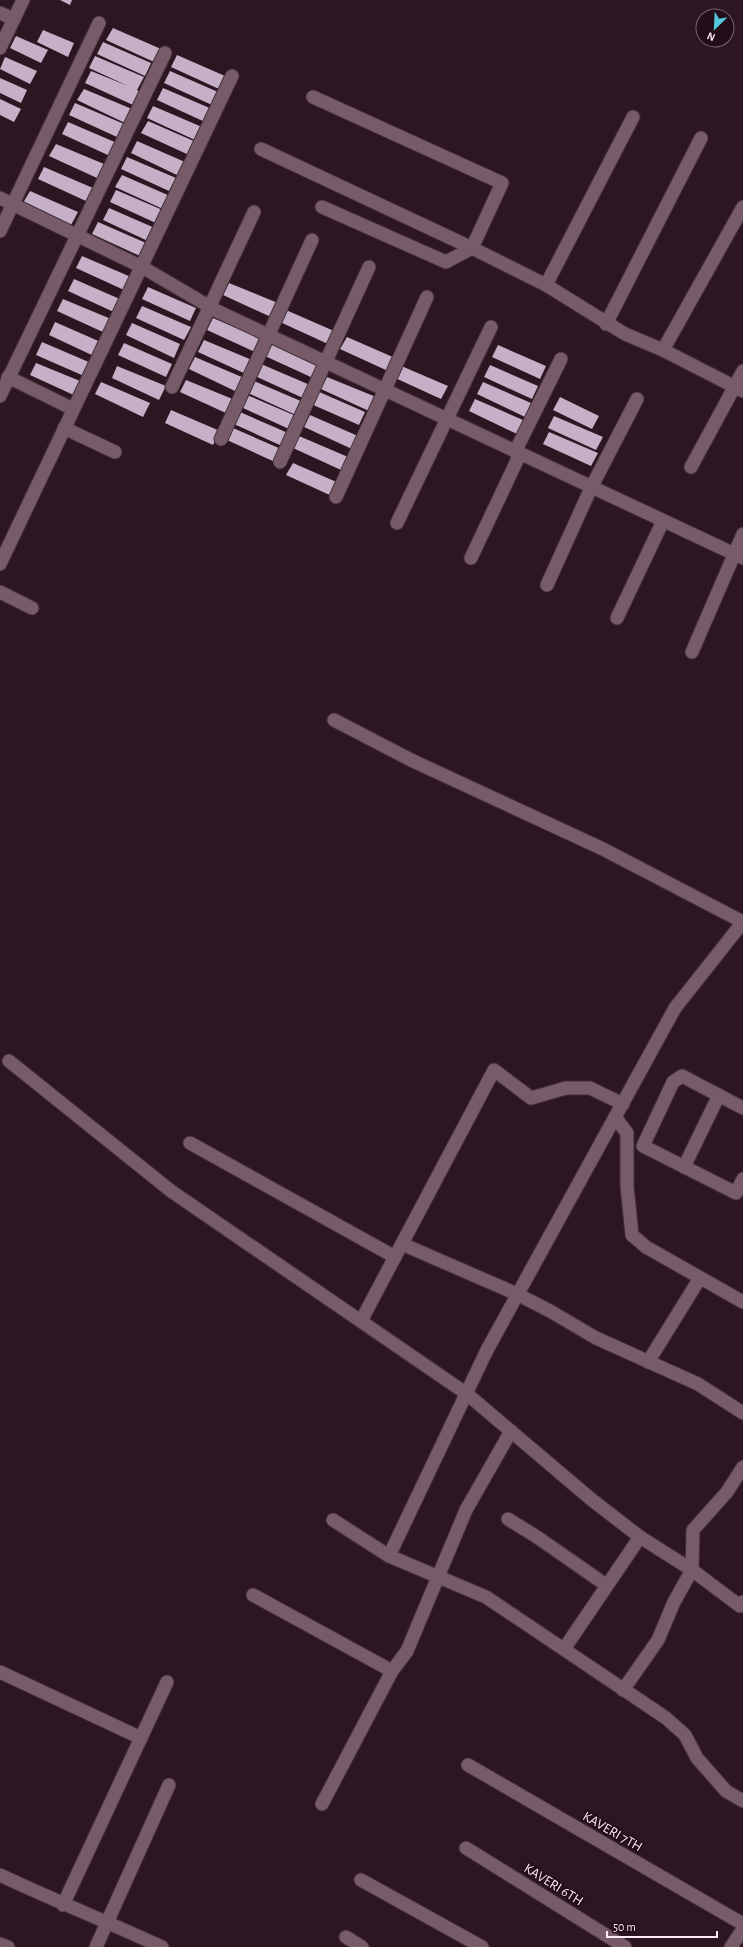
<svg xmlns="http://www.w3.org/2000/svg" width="743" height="1947" font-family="'Alegreya Sans',sans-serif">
<rect width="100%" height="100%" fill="#2d1621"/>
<g fill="#c5b0c8">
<path d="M 60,0 L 72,0 L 70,5 Z"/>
<path d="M 113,28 L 161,49 L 154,62 L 106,40 Z"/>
<path d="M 43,30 L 74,43 L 68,57 L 37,42 Z"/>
<path d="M 16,36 L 48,50 L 41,63 L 10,48 Z"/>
<path d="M 103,42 L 151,63 L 145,76 L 97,54 Z"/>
<path d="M 177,55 L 225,76 L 219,89 L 171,67 Z"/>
<path d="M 95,56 L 144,77 L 137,90 L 140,92 L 133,105 L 85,83 L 91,71 L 128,86 L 89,68 Z"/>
<path d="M 5,57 L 37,71 L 30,84 L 0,69 Z"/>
<path d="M 170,71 L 218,92 L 212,105 L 164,83 Z"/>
<path d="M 0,78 L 27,90 L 21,103 L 0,93 Z"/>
<path d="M 163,88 L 212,109 L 205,122 L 157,100 Z"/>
<path d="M 84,89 L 132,109 L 125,123 L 77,100 Z"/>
<path d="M 0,99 L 21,109 L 14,122 L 0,115 Z"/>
<path d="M 75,103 L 124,124 L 117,137 L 69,115 Z"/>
<path d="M 153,106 L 202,127 L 195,140 L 147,118 Z"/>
<path d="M 148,121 L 196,142 L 189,155 L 141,133 Z"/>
<path d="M 68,122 L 117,143 L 110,156 L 62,134 Z"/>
<path d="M 137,141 L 185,162 L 179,176 L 131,153 Z"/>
<path d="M 56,144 L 104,164 L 97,178 L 49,156 Z"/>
<path d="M 127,157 L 176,178 L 169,191 L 121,169 Z"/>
<path d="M 44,167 L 93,188 L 86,201 L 38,179 Z"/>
<path d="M 122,175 L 170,196 L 163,209 L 115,187 Z"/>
<path d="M 116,190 L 165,211 L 158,224 L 110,202 Z"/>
<path d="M 30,191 L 78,212 L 71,225 L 23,203 Z"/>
<path d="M 109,208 L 157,229 L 150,242 L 103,220 Z"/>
<path d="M 98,222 L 146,243 L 140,256 L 92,234 Z"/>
<path d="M 82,256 L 131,277 L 124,290 L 76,268 Z"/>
<path d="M 74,279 L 122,300 L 116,313 L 68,291 Z"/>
<path d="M 229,283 L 278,303 L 271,317 L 223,295 Z"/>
<path d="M 148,287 L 196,308 L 190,321 L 142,299 Z"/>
<path d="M 63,299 L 111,319 L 105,333 L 57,311 Z"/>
<path d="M 142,306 L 191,327 L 184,340 L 136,318 Z"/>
<path d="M 286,310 L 334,331 L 328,344 L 280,322 Z"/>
<path d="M 213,318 L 262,339 L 255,352 L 207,330 Z"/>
<path d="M 55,322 L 103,343 L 96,357 L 49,335 Z"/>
<path d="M 132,323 L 180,344 L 174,358 L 126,335 Z"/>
<path d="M 347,337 L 395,358 L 388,371 L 340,349 Z"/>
<path d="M 204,340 L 252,360 L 246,374 L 198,352 Z"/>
<path d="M 42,342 L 91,363 L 84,376 L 36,355 Z"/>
<path d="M 124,343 L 172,364 L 166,377 L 118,355 Z"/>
<path d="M 271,344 L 319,365 L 313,378 L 265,356 Z"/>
<path d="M 498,345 L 546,366 L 540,379 L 492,357 Z"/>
<path d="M 195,357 L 244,378 L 237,392 L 189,369 Z"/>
<path d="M 36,363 L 85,383 L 78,397 L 30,375 Z"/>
<path d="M 261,364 L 310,385 L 303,398 L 255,376 Z"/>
<path d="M 399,365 L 448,386 L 441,399 L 393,377 Z"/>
<path d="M 490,365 L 538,386 L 532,399 L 484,377 Z"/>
<path d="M 117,366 L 166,386 L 159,400 L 112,378 Z"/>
<path d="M 327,377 L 376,397 L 369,411 L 321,389 Z"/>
<path d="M 186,380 L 235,400 L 228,414 L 180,392 Z"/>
<path d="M 254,381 L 303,402 L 296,415 L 248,393 Z"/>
<path d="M 101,382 L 150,403 L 143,417 L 95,394 Z"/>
<path d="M 483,382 L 531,403 L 525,417 L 477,394 Z"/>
<path d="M 317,391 L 365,412 L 359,425 L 311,404 Z"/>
<path d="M 247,395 L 296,416 L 289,429 L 241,407 Z"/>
<path d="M 560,397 L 599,416 L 592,429 L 553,410 Z"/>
<path d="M 475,399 L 523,420 L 517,434 L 469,411 Z"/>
<path d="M 171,410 L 220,431 L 213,445 L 165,423 Z"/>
<path d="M 240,412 L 288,433 L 282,446 L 234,424 Z"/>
<path d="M 310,415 L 358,436 L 352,449 L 304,427 Z"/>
<path d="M 554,416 L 603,437 L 596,450 L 548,428 Z"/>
<path d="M 233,428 L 281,449 L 275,462 L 227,440 Z"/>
<path d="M 549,432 L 598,453 L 591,466 L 543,444 Z"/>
<path d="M 299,436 L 348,457 L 341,470 L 293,448 Z"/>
<path d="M 293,463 L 341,484 L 334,497 L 286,475 Z"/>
</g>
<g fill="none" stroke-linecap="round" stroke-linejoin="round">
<defs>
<g id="street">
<path d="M 0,13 L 14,19"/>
<path d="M 0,48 L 23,0"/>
<path d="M 313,97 L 502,183 L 472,248 L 446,262 L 322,207"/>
<path d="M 261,149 L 472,248 L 546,285 L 625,334 L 663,350 L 743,391"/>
<path d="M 0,198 L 142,267 L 217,311 L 743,558"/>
<path d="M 0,231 L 99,23"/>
<path d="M 546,285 L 633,117"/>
<path d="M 606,324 L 701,138"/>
<path d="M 663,350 L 743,207"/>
<path d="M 8,377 L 73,409"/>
<path d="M 172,387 L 254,212"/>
<path d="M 0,396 L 165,53"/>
<path d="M 64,428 L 115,452"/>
<path d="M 221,439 L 312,240"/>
<path d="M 515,452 L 561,359"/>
<path d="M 280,462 L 369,267"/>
<path d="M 691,467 L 743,371"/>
<path d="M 336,497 L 427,297"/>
<path d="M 397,523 L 491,327"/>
<path d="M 471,558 L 520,454"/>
<path d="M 0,564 L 232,76"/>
<path d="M 547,585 L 591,488 L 637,399"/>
<path d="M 0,592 L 32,608"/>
<path d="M 617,618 L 663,521"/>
<path d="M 692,652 L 743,534"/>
<path d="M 334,720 L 411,760 L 603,849 L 743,922"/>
<path d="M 9,1061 L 171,1191 L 467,1394 L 592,1500 L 640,1537 L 692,1570 L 740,1606 L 743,1602"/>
<path d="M 743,1108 L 682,1076 L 673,1082 L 643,1146 L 736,1193 L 743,1179"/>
<path d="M 615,1117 L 627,1133 L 627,1186 L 632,1235 L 646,1247 L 743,1302"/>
<path d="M 190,1143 L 395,1257"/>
<path d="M 684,1167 L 719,1095"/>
<path d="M 402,1244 L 517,1294 L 550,1311 L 596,1338 L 698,1384 L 743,1413"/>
<path d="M 361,1321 L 494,1070 L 531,1098 L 566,1088 L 590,1088 L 623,1104"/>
<path d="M 648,1362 L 700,1278"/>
<path d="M 508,1519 L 537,1537 L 606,1585"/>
<path d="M 333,1520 L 389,1556 L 486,1597 L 666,1718 L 685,1735 L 697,1758 L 726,1791 L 743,1801"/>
<path d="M 389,1556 L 487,1350 L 675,1008 L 743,922"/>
<path d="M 253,1595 L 392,1671"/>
<path d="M 564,1649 L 640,1537"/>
<path d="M 0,1672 L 141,1738"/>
<path d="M 623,1690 L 658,1640 L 674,1602 L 692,1570 L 693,1530 L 727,1492 L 743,1467"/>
<path d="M 468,1765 L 743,1924"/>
<path d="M 322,1804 L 392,1671 L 407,1651 L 466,1510 L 511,1431"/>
<path d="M 466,1848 L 625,1947"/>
<path d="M 0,1875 C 53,1900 108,1922 162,1947"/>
<path d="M 361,1880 L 482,1947"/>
<path d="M 63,1905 L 167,1682"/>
<path d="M 346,1937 L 362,1947"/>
<path d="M 0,1944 L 8,1947"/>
<path d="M 96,1947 L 169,1785"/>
<path d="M 731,1947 L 743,1929"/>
</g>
</defs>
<use href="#street" stroke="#423139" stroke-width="15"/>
<use href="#street" stroke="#775b68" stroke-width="13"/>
</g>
<g text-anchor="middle" stroke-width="4" stroke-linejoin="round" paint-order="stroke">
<g font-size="14" fill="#fcebf2" stroke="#230d18">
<text transform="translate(613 1831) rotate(30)" y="5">KAVERI 7TH</text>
<text transform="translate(554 1884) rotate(32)" y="5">KAVERI 6TH</text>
</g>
</g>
<g transform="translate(715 28) rotate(204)"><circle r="19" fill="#230d18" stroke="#7a666f"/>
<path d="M0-3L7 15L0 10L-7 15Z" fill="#53cadc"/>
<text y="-6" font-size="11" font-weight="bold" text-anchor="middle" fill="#fcebf2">N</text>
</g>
<path d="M607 1931v6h110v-6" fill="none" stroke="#fcebf2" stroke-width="2"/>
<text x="613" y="1931" font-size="12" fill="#fcebf2" stroke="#230d18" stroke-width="3" paint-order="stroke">50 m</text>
</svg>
